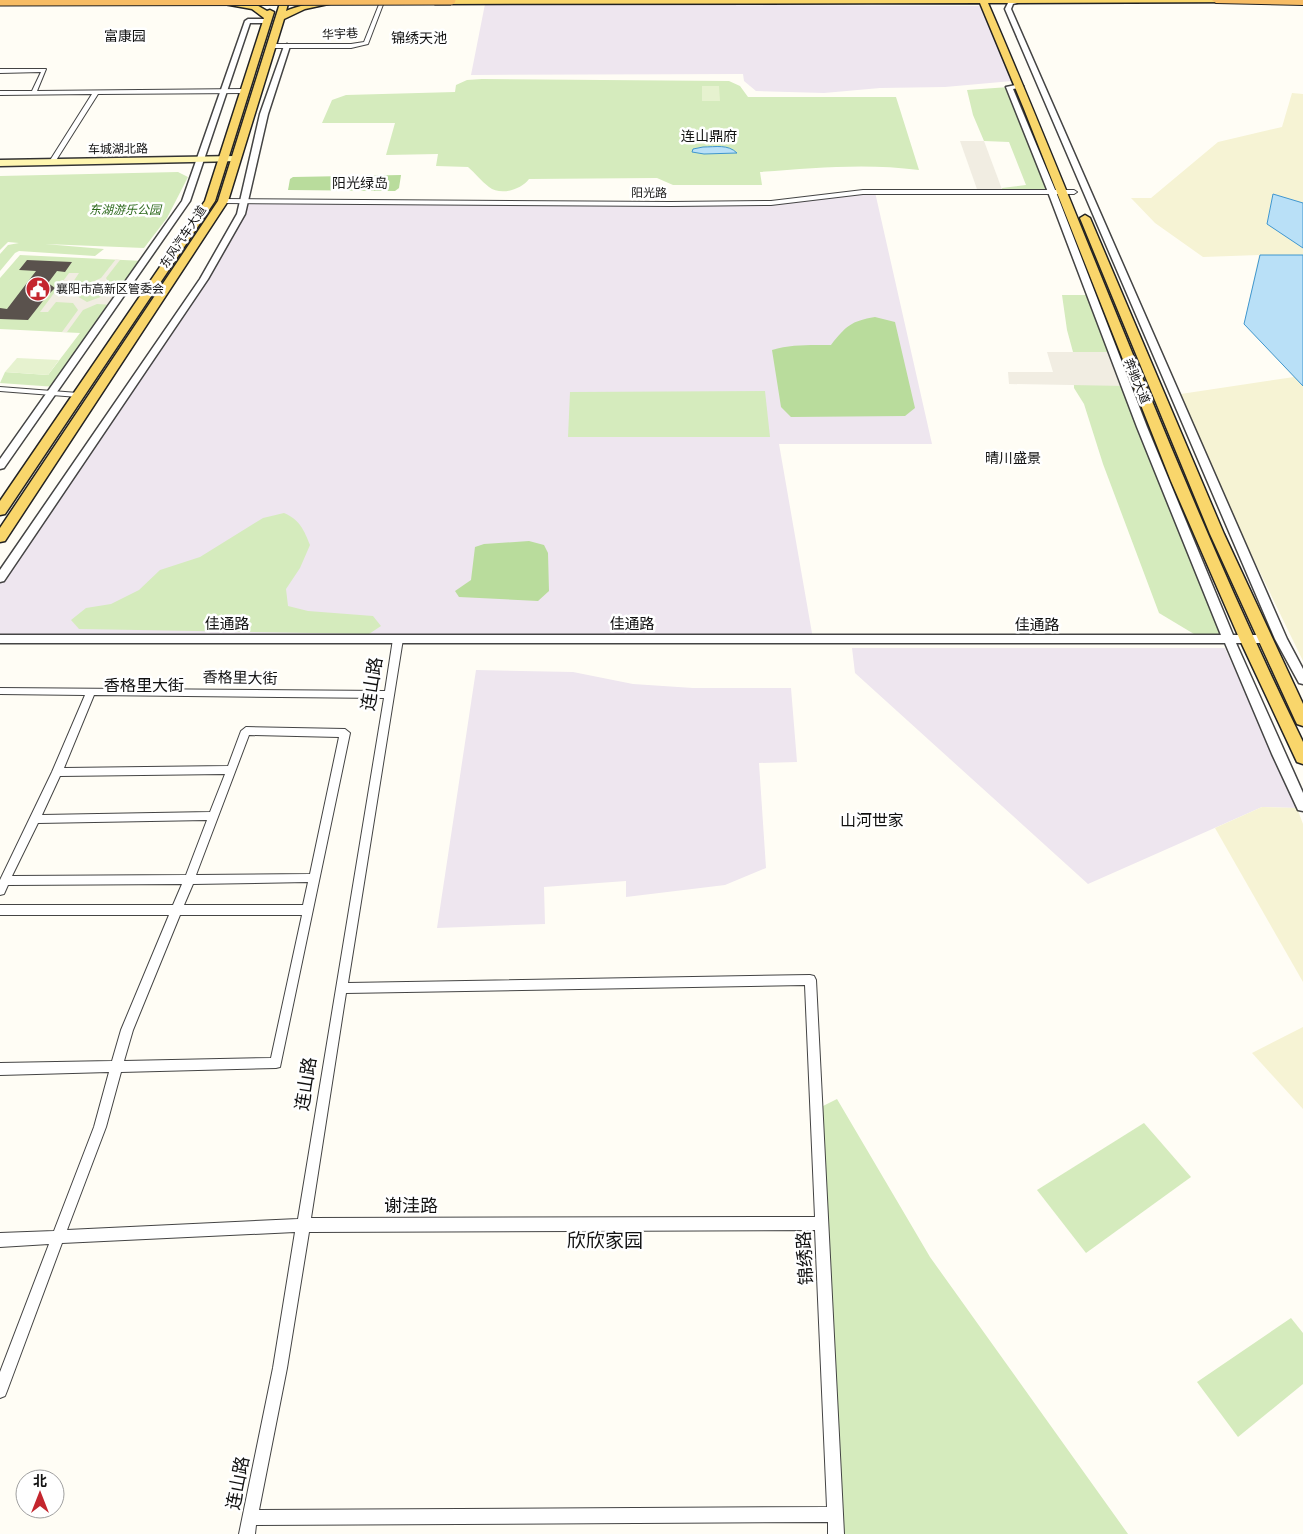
<svg xmlns="http://www.w3.org/2000/svg" width="1303" height="1534" font-family="Literata,'Noto Sans SC',serif">
<rect width="100%" height="100%" fill="#fffdf5"/>
<g fill="#eee6ef">
<path d="M 485,4 L 980,6 L 1012,81 L 945,87 L 880,88 L 824,93 L 756,91 L 744,81 L 743,74 L 471,75 Z"/>
<path d="M 875,192 L 932,444 L 779,444 L 813,639 L 0,639 L 0,578 L 204,279 L 243,201 L 771,203 Z"/>
<path d="M 852,648 L 1225,648 L 1297,808 L 1262,807 L 1088,884 L 855,673 Z"/>
<path d="M 476,670 L 573,672 L 633,684 L 693,688 L 791,688 L 797,762 L 759,763 L 766,868 L 725,885 L 626,897 L 626,881 L 544,887 L 545,924 L 437,928 Z"/>
</g>
<g fill="#f6f3d4">
<path d="M 1292,93 L 1303,94 L 1303,661 L 1174,395 L 1294,377 L 1244,324 L 1259,255 L 1203,257 L 1155,223 L 1131,198 L 1151,198 L 1218,142 L 1282,127 Z"/>
<path d="M 1262,807 L 1297,808 L 1303,824 L 1303,982 L 1215,828 Z"/>
<path d="M 1303,1027 L 1303,1109 L 1252,1053 Z"/>
</g>
<g fill="#d5ebbd">
<path d="M 482,79 L 729,81 L 740,86 L 748,97 L 896,97 L 919,170 C 865,163 814,168 760,172 L 762,185 L 673,185 L 657,178 L 529,179 C 521,190 500,196 489,187 C 481,181 475,173 468,167 L 436,166 L 438,154 L 386,155 L 395,123 L 322,123 L 332,100 L 346,95 L 455,92 L 456,85 L 467,80 Z"/>
<path d="M 1009,87 L 1052,192 L 1003,192 L 1002,188 L 1026,185 L 1009,142 L 984,141 L 973,115 L 967,90 Z"/>
<path d="M 178,172 L 188,177 L 167,218 L 144,248 L 45,244 L 104,249 L 95,256 L 19,251 L 15,253 L 0,271 L 0,254 L 8,245 L 19,243 L 8,242 L 0,250 L 0,176 Z"/>
<path d="M 20,255 L 144,261 L 56,387 L 0,383 L 5,372 L 48,375 L 80,333 L 0,329 L 0,278 Z"/>
<path d="M 1062,295 L 1091,295 L 1229,640 L 1204,640 L 1159,613 L 1103,464 L 1084,404 L 1074,388 L 1073,352 L 1067,330 Z"/>
<path d="M 765,391 L 770,437 L 568,437 L 570,392 Z"/>
<path d="M 284,513 C 300,520 304,530 310,545 L 300,568 L 286,589 L 288,606 L 308,611 L 373,616 L 381,626 L 369,634 L 79,629 L 71,620 L 86,608 L 111,604 L 139,590 L 160,570 L 200,557 L 263,518 Z"/>
<path d="M 837,1099 L 930,1257 L 1128,1534 L 836,1534 L 817,1109 Z"/>
<path d="M 1144,1123 L 1191,1177 L 1086,1253 L 1037,1190 Z"/>
<path d="M 1291,1318 L 1303,1333 L 1303,1384 L 1238,1437 L 1197,1382 Z"/>
</g>
<g fill="#b9dc9c">
<path d="M 401,175 L 399,188 L 395,191 L 288,190 L 290,179 L 293,177 Z"/>
<path d="M 875,317 L 895,322 L 915,408 L 905,416 L 791,417 L 781,407 L 772,350 C 792,344 811,345 831,345 C 846,326 851,321 875,317 Z"/>
<path d="M 529,541 L 544,545 L 548,553 L 549,591 L 538,601 L 459,597 L 455,591 L 471,580 L 475,547 L 484,544 Z"/>
</g>
<g fill="#e6f2cf">
<path d="M 702,86 L 719,86 L 720,101 L 702,101 Z"/>
<path d="M 17,358 L 59,360 L 48,375 L 5,372 Z"/>
</g>
<g fill="#f1ede2" fill-rule="evenodd">
<path d="M 960,141 L 984,141 L 1003,192 L 978,192 Z"/>
<path d="M 116,259 L 120,260 L 106,278 L 111,286 L 126,287 L 113,305 L 97,304 L 83,310 L 67,332 L 62,332 L 78,310 L 73,303 L 56,302 L 48,312 L 40,312 L 69,273 L 79,273 L 71,285 L 86,285 L 101,278 ZM 96,286 L 101,287 L 107,292 L 106,295 L 87,302 L 77,296 L 79,291 Z"/>
<path d="M 1047,352 L 1113,352 L 1126,386 L 1009,384 L 1008,372 L 1053,372 Z"/>
</g>
<g fill="#b9e0f7" stroke="#3f96cf">
<path d="M 703,147 C 716,147 728,144 737,153 L 704,154 L 692,152 L 693,149 Z"/>
<path d="M 1273,194 L 1303,203 L 1303,248 L 1267,224 Z"/>
<path d="M 1260,255 L 1303,255 L 1303,386 L 1244,324 Z"/>
</g>
<path fill="#5a524d" d="M 27,260 L 72,262 L 65,272 L 57,271 L 48,283 L 55,288 L 46,297 L 28,320 L 0,319 L 0,308 L 7,309 L 36,271 L 19,270 Z"/>
<g fill="none" stroke-linecap="round" stroke-linejoin="round">
<defs>
<g id="minor">
<path d="M 382,1 L 384,2 L 368,44 L 351,48 L 272,48 L 269,46 L 272,44 L 351,44 L 364,42 L 380,2 Z"/>
<path d="M 0,69 L 46,69 L 37,91 L 244,89 L 247,91 L 244,93 L 98,94 L 55,162 L 52,164 L 49,162 L 92,94 L 0,95 L 0,91 L 32,91 L 41,72 L 0,73 Z"/>
<path d="M 863,190 L 1074,190 L 1077,192 L 1074,194 L 863,194 L 771,205 L 671,206 L 223,203 L 220,201 L 223,199 L 671,202 L 771,201 Z"/>
<path d="M 0,387 L 78,393 L 82,395 L 78,397 L 0,391 Z"/>
<path d="M 398,636 L 403,639 L 348,983 L 810,975 L 814,976 L 816,980 L 844,1534 L 828,1534 L 828,1522 L 256,1525 L 255,1534 L 239,1534 L 273,1368 L 295,1232 L 62,1243 L 7,1391 L 5,1396 L 0,1398 L 0,1372 L 49,1244 L 0,1247 L 0,1233 L 54,1231 L 94,1127 L 109,1072 L 0,1075 L 0,1063 L 112,1061 L 121,1030 L 169,915 L 0,915 L 0,905 L 173,905 L 182,884 L 8,885 L 4,894 L 0,895 L 0,880 L 52,772 L 85,695 L 0,694 L 0,688 L 385,691 L 393,639 ZM 94,695 L 384,698 L 298,1219 L 67,1230 L 106,1127 L 121,1072 L 276,1068 L 280,1067 L 350,733 L 345,729 L 246,727 L 241,731 L 228,766 L 64,768 ZM 249,735 L 339,737 L 310,874 L 196,875 ZM 225,774 L 210,812 L 42,815 L 60,776 ZM 207,820 L 186,875 L 12,876 L 38,823 ZM 308,882 L 303,905 L 184,905 L 193,884 ZM 180,915 L 302,915 L 271,1058 L 124,1061 L 133,1030 ZM 805,985 L 815,1217 L 311,1218 L 346,993 ZM 815,1230 L 827,1507 L 259,1510 L 287,1368 L 309,1232 Z"/>
</g>
<g id="tertiary">
<path d="M 1028,0 L 1013,4 L 1011,9 L 1287,639 L 1303,669 L 1303,684 L 1299,683 L 1275,639 L 1005,9 L 1009,1 Z"/>
<path d="M 248,19 L 268,19 L 271,21 L 268,23 L 250,23 L 190,201 L 4,468 L 0,469 L 0,459 L 182,201 L 245,21 Z"/>
<path d="M 287,44 L 290,46 L 268,114 L 245,214 L 208,279 L 4,581 L 0,582 L 0,570 L 200,279 L 237,214 L 260,114 L 284,46 Z"/>
<path d="M 1020,84 L 1023,86 L 1022,87 L 1013,89 L 1056,192 L 1147,427 L 1233,635 L 1263,635 L 1269,639 L 1263,643 L 1236,643 L 1303,793 L 1303,811 L 1298,810 L 1272,754 L 1225,643 L 0,643 L 0,635 L 1221,635 L 1137,427 L 1048,192 L 1006,87 Z"/>
</g>
<path id="secondary" d="M 236,156 L 239,157 L 239,161 L 0,166 L 0,160 Z"/>
<g id="primary">
<path d="M 225,0 L 253,3 L 267,11 L 270,10 L 274,12 L 215,201 L 5,514 L 0,515 L 0,501 L 205,201 L 264,18 L 252,9 L 224,4 L 223,2 Z"/>
<path d="M 281,0 L 289,0 L 286,11 C 296,6 324,0 333,3 L 305,9 L 284,19 L 228,201 L 5,541 L 0,542 L 0,528 L 218,201 Z"/>
<path d="M 433,0 L 1249,0 L 1245,2 L 988,3 C 1094,249 1185,501 1303,742 L 1303,764 L 1297,762 L 1240,640 L 1171,481 L 1024,109 L 980,3 L 435,4 L 431,2 Z"/>
<path d="M 1085,215 L 1090,218 L 1224,534 L 1303,704 L 1303,726 L 1297,724 L 1295,720 L 1210,534 L 1080,218 Z"/>
</g>
<path id="trunk" d="M 1212,0 L 1303,0 L 1303,5 L 1216,3 Z"/>
</defs>
<use href="#minor" stroke="#444" stroke-width="2"/>
<use href="#tertiary" stroke="#444" stroke-width="3"/>
<use href="#secondary" stroke="#333" stroke-width="3"/>
<use href="#primary" stroke="#222" stroke-width="3"/>
<use href="#trunk" stroke="#222" stroke-width="2"/>
<use href="#minor" fill="#fff" fill-rule="evenodd"/>
<use href="#tertiary" fill="#fff" fill-rule="evenodd"/>
<use href="#secondary" fill="#fff6b0" fill-rule="evenodd"/>
<use href="#primary" fill="#f9d66b" fill-rule="evenodd"/>
<use href="#trunk" fill="#f7bc64" fill-rule="evenodd"/>
<defs>
<path id="trunk-bridge" d="M 0,1 L 451,0"/>
</defs>
<use href="#trunk-bridge" stroke="#222" stroke-width="11" stroke-linecap="butt"/>
<use href="#trunk-bridge" stroke="#f7bc64" stroke-width="9"/>
</g>
<defs>
<symbol id="civic-disc" viewBox="-11 -11 22 22"><circle r="9.5" fill="#c4262e" stroke="#fff"/><path d="M-.6-6.5H3V-4.5H.6V-3L4-1V1h2V6H-6V1h2V-1L-.6-3ZM-1.2 2.5V6h2.4V2.5Z" fill="#fff"/></symbol>
</defs>
<g fill-rule="evenodd">
<use href="#civic-disc" x="24" y="275" width="28" height="28"/>
</g>
<g text-anchor="middle" stroke-width="5" stroke-linejoin="round" paint-order="stroke">
<g font-size="12" fill="#111" stroke="#fff">
<text transform="translate(340 34) rotate(-3)" y="4">华宇巷</text>
<text transform="translate(118 149) rotate(-1)" y="4">车城湖北路</text>
<text transform="translate(649 193) rotate(1)" y="4">阳光路</text>
<text transform="translate(183 237) rotate(-56)" y="4">东风汽车大道</text>
<text transform="translate(1137 381) rotate(68)" y="4">奔驰大道</text>
</g>
<g font-size="12" font-style="italic" fill="#2f6b1f" stroke="#fff">
<text x="125" y="214">东湖游乐公园</text>
</g>
<g font-size="12" fill="#111" stroke="#fff" text-anchor="start">
<text x="56" y="293">襄阳市高新区管委会</text>
</g>
<g font-size="14" fill="#111" stroke="#fff">
<text x="125" y="41">富康园</text>
<text x="419" y="43">锦绣天池</text>
<text x="709" y="141">连山鼎府</text>
<text x="360" y="188">阳光绿岛</text>
<text x="1013" y="463">晴川盛景</text>
</g>
<g font-size="15" fill="#111" stroke="#fff">
<text x="227" y="629">佳通路</text>
<text x="632" y="629">佳通路</text>
<text x="1037" y="630">佳通路</text>
<text transform="translate(240 678) rotate(1)" y="5">香格里大街</text>
</g>
<g font-size="16" fill="#111" stroke="#fff">
<text x="144" y="691">香格里大街</text>
<text x="872" y="826">山河世家</text>
</g>
<g font-size="18" fill="#111" stroke="#fff">
<text transform="translate(372 684) rotate(-81)" y="6">连山路</text>
<text transform="translate(306 1084) rotate(-81)" y="6">连山路</text>
<text x="411" y="1212">谢洼路</text>
<text transform="translate(805 1258) rotate(-93)" y="6">锦绣路</text>
<text transform="translate(238 1483) rotate(-79)" y="6">连山路</text>
</g>
<g font-size="19" fill="#111" stroke="#fff">
<text x="605" y="1247">欣欣家园</text>
</g>
</g>
<g transform="translate(40 1494)"><circle r="24" fill="#ffffff" stroke="#a0a0a0"/>
<path d="M0-4L9 19L0 12L-9 19Z" fill="#c4262e"/>
<text y="-8" font-size="14" font-weight="bold" text-anchor="middle" fill="#111111">北</text>
</g>
</svg>
